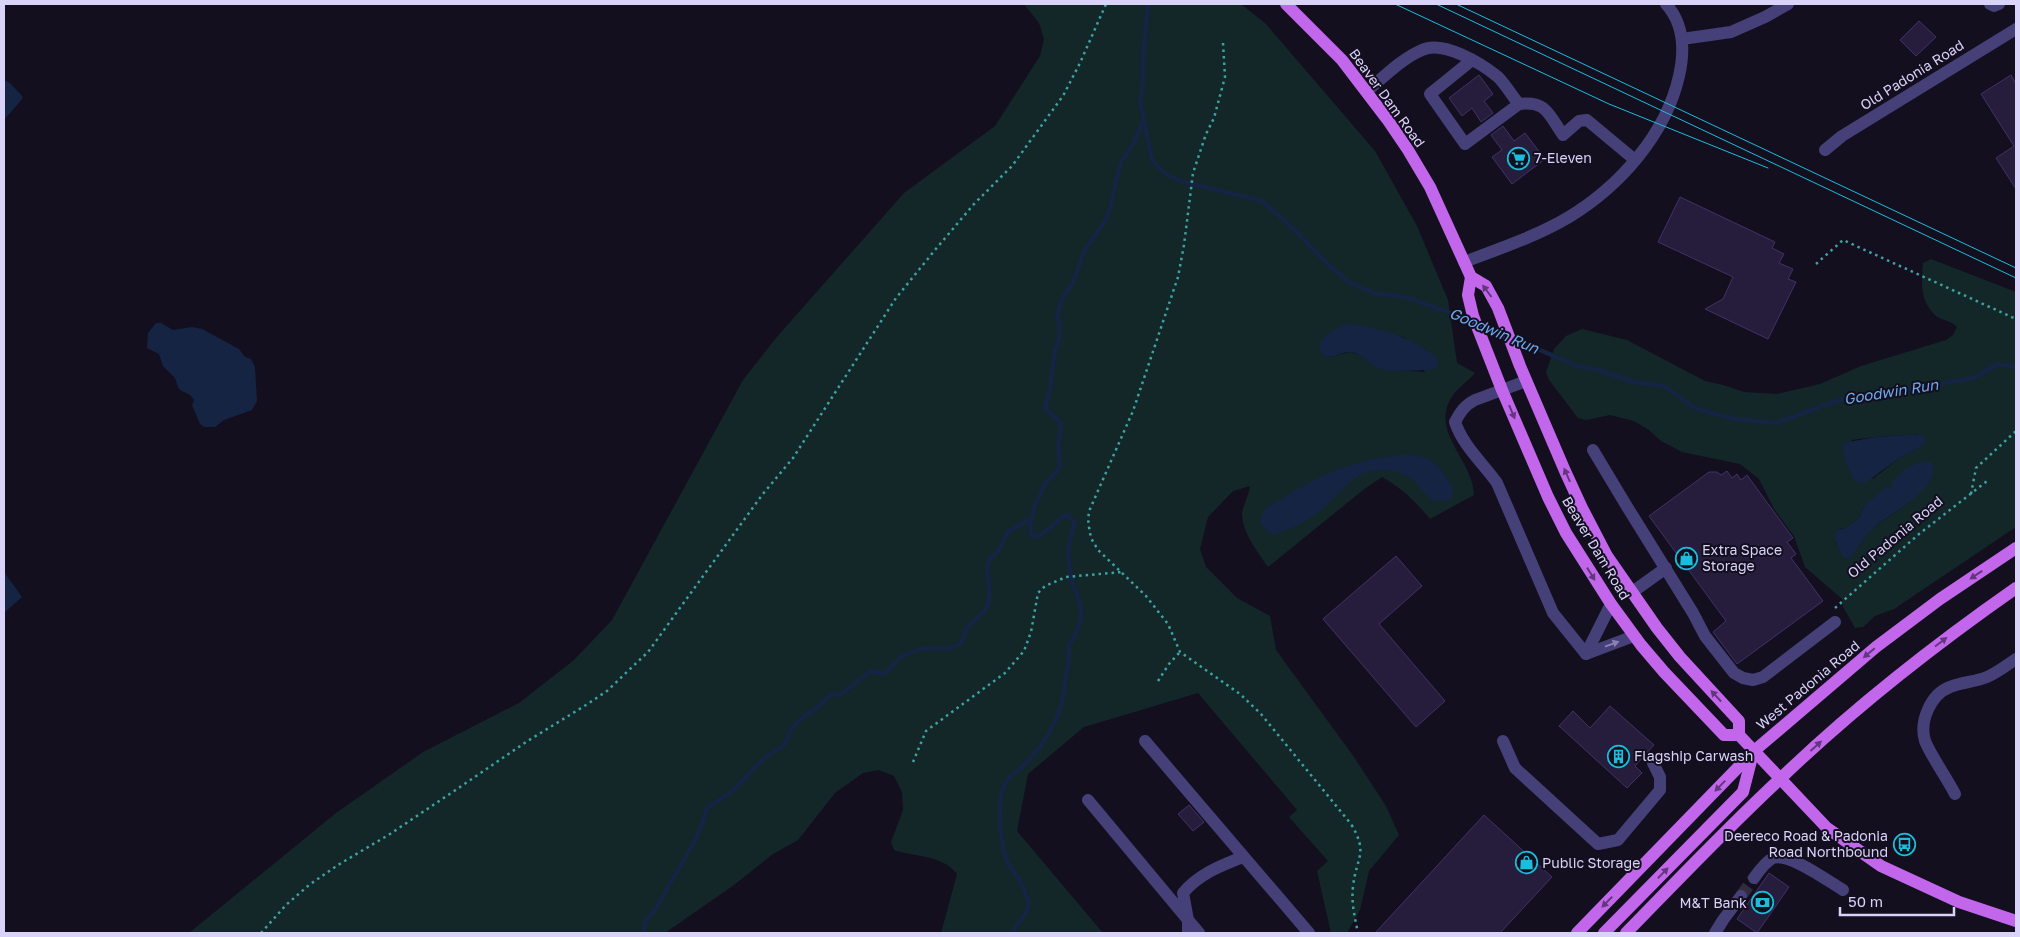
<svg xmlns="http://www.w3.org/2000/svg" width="2020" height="937" font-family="'Golos Text',sans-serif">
<rect width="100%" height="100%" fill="#130f1f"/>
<g fill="#132728" fill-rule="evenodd">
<path d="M 1024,4 L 1241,4 L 1266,24 L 1375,151 L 1417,226 L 1448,300 L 1457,363 L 1475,373 C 1468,381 1459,387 1453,395 C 1428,431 1473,459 1474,495 L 1430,519 C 1414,500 1403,489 1382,477 L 1363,490 L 1268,567 C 1258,552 1242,533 1242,513 C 1243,506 1249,495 1250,486 L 1233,491 L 1208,517 L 1200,549 L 1206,567 L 1237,598 L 1270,616 L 1276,650 L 1354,757 L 1386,806 L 1399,835 L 1369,871 L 1360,910 L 1347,933 L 1331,933 L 1317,871 L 1328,861 L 1289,817 L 1297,810 L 1198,693 L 1084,727 L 1028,774 L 1017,831 L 1103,933 L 941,933 L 957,874 C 943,855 915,857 894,850 L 891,842 L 903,810 L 902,792 L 894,776 L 879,770 L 863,773 L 835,793 L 798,840 L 773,854 L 734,885 L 665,933 L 189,933 L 336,813 L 423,752 L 519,703 L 574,660 L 612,620 L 743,380 L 776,338 L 904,193 L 995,126 L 1040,56 L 1044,39 L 1039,23 ZM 1387,333 L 1405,338 L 1425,372 L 1380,369 L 1360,355 L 1350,352 L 1329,357 L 1324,355 L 1321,351 L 1320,345 Z"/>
<path d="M 1931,259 L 2016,292 L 2016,527 L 1894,609 L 1875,616 L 1863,627 L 1855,628 L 1843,607 L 1842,599 L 1805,567 L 1794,536 L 1774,509 L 1759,479 L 1740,464 L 1682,452 L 1661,441 L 1649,430 L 1634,421 L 1610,415 L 1586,420 L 1578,418 L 1549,380 L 1546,372 L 1554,349 L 1566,336 L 1582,329 L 1627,340 L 1705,381 L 1723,385 L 1744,392 L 1777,394 L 1820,384 L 1861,366 L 1946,340 L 1953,335 L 1957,327 C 1950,320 1943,321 1936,316 C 1920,302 1921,282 1923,263 ZM 1921,434 L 1921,446 L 1898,459 L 1873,479 L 1851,440 L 1876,437 ZM 1893,490 L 1908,503 L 1871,529 L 1859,547 L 1845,560 L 1836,543 L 1840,529 L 1847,527 L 1859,518 L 1864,506 Z"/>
</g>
<g fill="#152443">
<path d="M 4,80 L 10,83 L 22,96 L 23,98 L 4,120 Z"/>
<path d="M 156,323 L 161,323 L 173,330 L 192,327 L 202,329 L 239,349 L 245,357 L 251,359 L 255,367 L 257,401 L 252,410 L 224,420 L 215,427 L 204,427 L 200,424 L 192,405 L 194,400 L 190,395 L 180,390 L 178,387 L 175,378 L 163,366 L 159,354 L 147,348 L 148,333 Z"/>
<path d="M 1346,324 C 1376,326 1414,338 1437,358 L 1438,368 C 1426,371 1392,372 1380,369 C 1369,365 1363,353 1350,352 C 1343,351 1330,360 1324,355 C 1308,344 1337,326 1346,324 Z"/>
<path d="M 1921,434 L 1926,440 L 1922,446 L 1898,459 L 1865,483 C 1861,483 1860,483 1857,482 C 1850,477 1841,451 1843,443 L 1876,437 Z"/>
<path d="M 1401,455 C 1433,455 1435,461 1453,487 L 1451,500 C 1447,500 1443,501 1439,501 C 1427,501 1421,487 1413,480 C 1404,473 1390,469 1378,470 C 1350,473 1340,496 1320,511 C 1305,523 1290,528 1273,535 L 1266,530 L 1260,522 C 1261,519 1262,514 1264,511 C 1268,506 1277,501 1283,498 C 1319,474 1358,459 1401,455 Z"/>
<path d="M 1920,462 L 1931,462 C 1945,488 1887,514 1872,529 C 1863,538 1858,553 1845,560 C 1840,552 1833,540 1836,531 L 1847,527 L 1859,518 L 1864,506 L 1886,486 L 1892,490 L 1891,483 L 1905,469 Z"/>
<path d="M 4,572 L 22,597 L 4,613 Z"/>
</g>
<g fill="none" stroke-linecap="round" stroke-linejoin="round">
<g stroke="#152443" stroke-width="4.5">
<path d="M 1148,4 L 1143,57 L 1143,84 L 1140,101 L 1152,160 L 1160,169 L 1171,177 L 1184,182 L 1262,201 L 1298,233 L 1322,259 L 1347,281 L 1362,288 L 1377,294 L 1394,295 L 1414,300 L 1473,321"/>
<path d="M 1480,324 L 1505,335"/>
<path d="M 1512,338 L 1577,366 L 1595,369 L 1634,382 L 1664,386 L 1696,409 L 1735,419 L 1776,423 L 1836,401 L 1894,390 L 1940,384 L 1974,378 L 1997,364 L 2016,367"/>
<path d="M 644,933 L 645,921 L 655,910 L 693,844 L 701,827 L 707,808 L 734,790 L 763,759 L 784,745 L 792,728 L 804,716 L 812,712 L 831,695 L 841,694 L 871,671 L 884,674 L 902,656 L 920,649 L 951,648 L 959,645 L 964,637 L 966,629 L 986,609 L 990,596 L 987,569 L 991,557 L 997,553 L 1008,532 L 1031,518"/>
<path d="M 1014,933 C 1015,921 1031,914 1028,900 C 1027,896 1018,876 1015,873 C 1013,870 1010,867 1008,864 C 1000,845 997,808 1003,789 C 1006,776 1017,773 1025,764 C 1044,745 1061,718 1064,691 C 1065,688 1064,684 1065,680 C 1067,666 1071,662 1068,647 C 1075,636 1082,624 1081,611 C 1081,601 1076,593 1073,585 C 1067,565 1066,542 1075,524 L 1068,515 L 1065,515 L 1040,536 L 1033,537 L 1030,533 L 1031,518 L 1035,505 L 1045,484 L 1057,471 L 1060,464 L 1058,447 L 1061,423 L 1045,408 L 1050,389 L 1055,350 L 1059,339 L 1060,327 L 1057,315 L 1063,297 L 1073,282 L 1085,250 L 1105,221 L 1111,205 L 1120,164 L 1135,141 L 1143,121"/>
</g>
</g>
<g fill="#261d3d" stroke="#403266">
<path d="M 1919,21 L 1936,37 L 1916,56 L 1900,40 Z"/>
<path d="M 1479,75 L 1493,94 L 1484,101 L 1493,113 L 1481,122 L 1472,108 L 1462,116 L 1449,98 Z"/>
<path d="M 2011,75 L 2016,84 L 2016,189 L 1996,158 L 2014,146 L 1981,94 Z"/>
<path d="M 1503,126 L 1514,141 L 1525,133 L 1545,159 L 1512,184 L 1492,157 L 1502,150 L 1491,135 Z"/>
<path d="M 1680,197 L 1775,242 L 1772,248 L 1784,254 L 1779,263 L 1793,269 L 1788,279 L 1796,282 L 1768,339 L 1705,309 L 1723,299 L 1733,277 L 1658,242 Z"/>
<path d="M 1727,471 L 1732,478 L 1737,474 L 1741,480 L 1747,475 L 1793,538 L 1787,542 L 1796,554 L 1791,558 L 1823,601 L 1737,664 L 1713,632 L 1726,621 L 1649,516 L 1709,472 L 1717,472 L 1721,475 Z"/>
<path d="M 1396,556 L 1422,586 L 1379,624 L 1445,701 L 1416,727 L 1323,619 Z"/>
<path d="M 1610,706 L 1654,745 L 1635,766 L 1642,773 L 1627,788 L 1559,726 L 1573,711 L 1590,728 Z"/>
<path d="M 1189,805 L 1204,822 L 1193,831 L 1178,814 Z"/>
<path d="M 1484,815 L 1552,877 L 1500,933 L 1375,933 Z"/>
<path d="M 1769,873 L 1789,887 L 1757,933 L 1737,919 Z"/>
</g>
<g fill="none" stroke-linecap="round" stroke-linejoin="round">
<path stroke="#312c40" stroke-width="12" stroke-dasharray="12 6" stroke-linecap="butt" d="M 1741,896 L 1754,878"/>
<g stroke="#3ca3a4" stroke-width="2.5" stroke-dasharray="2.5 4" stroke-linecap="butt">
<path d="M 1223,43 L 1225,77 L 1214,118 L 1206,134 L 1193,173 L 1184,245 L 1178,277 L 1133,411 L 1090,509 L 1088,518 L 1089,527 L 1091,538 L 1098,550 L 1146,596 L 1168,624 L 1180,652 L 1240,694 L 1261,714 L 1351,824 C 1369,854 1356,857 1353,887 C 1351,903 1355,918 1358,933"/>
<path d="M 1816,264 L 1843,240 L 2016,319"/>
<path d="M 1971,494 L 1976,468 L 2016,431"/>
<path d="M 1835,608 L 1919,534 L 1987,481"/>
<path d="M 1158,681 L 1169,664 L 1180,652"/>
<path d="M 913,762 L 926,731 L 1005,673 L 1024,651 L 1031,632 L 1038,593 L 1045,586 L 1066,577 L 1122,572"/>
<path d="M 261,933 L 286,905 L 309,885 L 338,865 L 390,834 L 463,785 L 526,742 L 586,705 L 607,691 L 648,652 L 762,495 L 793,458 L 896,298 L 935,250 L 974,204 L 1012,166 L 1063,96 L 1080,63 L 1106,4"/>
</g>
<g stroke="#454078" stroke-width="12">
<path d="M 1990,4 L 1994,6 L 1999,4"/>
<path d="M 1682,39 L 1731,32 L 1765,17 L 1788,4"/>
<path d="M 1472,60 L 1430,94 L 1465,144 L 1519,104"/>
<path d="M 1367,91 C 1384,77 1401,59 1422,50 C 1443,40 1481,63 1498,77 C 1506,85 1512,96 1519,104 C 1546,100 1549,115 1563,135 L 1579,121 L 1587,120 L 1635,160"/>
<path d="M 1825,150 L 1842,136 L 2016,29"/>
<path d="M 1464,262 C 1499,249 1537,236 1569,217 C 1620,186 1666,134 1679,76 C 1685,50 1684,24 1666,4"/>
<path d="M 1526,381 L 1475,400 C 1465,405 1460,412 1455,422 C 1463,446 1483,463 1497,483 L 1553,613 L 1586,654"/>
<path d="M 1593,450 L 1626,505 L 1693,613 L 1705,636 L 1734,673 L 1743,678 L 1753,680 L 1763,677 L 1835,622"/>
<path d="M 1631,593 L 1666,568"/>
<path d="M 1611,604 L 1586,654 L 1634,636"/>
<path d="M 1145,741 L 1309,933"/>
<path d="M 1503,741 L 1515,768 L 1598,844 L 1618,840 L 1660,790 L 1660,777 L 1653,763"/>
<path d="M 1955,794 C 1947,778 1931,756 1925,741 C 1919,721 1931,694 1950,687 C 1962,682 1975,682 1987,677 C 1997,673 2007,665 2016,659"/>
<path d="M 1088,800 L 1188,920 L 1188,933"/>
<path d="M 1754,878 C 1759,871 1765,862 1773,858 C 1789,852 1828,881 1843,890"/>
<path d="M 1199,933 L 1188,920 L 1183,893 C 1199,874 1220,866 1243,857"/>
<path d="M 1715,933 L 1723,920 L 1741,896"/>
</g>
<g stroke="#c267ec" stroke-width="12">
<path d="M 1286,4 L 1342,60 L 1387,119 L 1408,150 L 1430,187 L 1471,277 L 1486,286 L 1498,308 L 1520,366 L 1565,471 L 1582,508 L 1607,556 L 1657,628 L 1680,657 L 1739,721 L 1739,735 L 1827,828 L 1881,866 L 1959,902 L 2016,921"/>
<path d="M 1471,277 L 1468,295 L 1473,316 L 1502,390 L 1548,497 L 1566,533 L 1611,604 L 1641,645 L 1664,672 L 1724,735 L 1739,735"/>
<path d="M 1577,933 L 1754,751 L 1876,647 L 1940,599 L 2016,548"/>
<path d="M 1604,933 L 1743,792 L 1753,753"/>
<path d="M 1626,933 C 1677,881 1727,828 1781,778 C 1854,708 1933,646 2016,588"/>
</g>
<g stroke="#1bbddc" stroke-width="1">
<path d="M 1395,4 L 1609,104 L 1768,168"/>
<path d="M 1436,4 L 2016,278"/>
<path d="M 1456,4 L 2016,268"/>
</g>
</g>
<defs><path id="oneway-solid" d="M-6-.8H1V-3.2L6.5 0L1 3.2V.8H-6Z" transform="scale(1.25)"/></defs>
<g fill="#62377b">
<use href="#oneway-solid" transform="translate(1487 291) rotate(-127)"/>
<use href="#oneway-solid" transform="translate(1512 412) rotate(67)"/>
<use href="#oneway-solid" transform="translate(1567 475) rotate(-114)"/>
<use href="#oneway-solid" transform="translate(1591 574) rotate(58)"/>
<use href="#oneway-solid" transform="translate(1976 575) rotate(146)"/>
<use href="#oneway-solid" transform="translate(1941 642) rotate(-37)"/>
<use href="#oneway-solid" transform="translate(1869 653) rotate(140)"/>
<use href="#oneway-solid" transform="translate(1716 696) rotate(-133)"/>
<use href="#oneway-solid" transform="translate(1816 746) rotate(-42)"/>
<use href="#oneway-solid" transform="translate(1720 786) rotate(134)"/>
<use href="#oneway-solid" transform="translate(1663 873) rotate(-46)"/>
<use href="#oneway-solid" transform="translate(1607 902) rotate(134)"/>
</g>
<use fill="#8882b2" href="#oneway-solid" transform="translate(1612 644) rotate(-20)"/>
<defs>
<symbol id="supermarket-ring" viewBox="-11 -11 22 22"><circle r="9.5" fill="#130f1f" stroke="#1bbddc" stroke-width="1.5"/><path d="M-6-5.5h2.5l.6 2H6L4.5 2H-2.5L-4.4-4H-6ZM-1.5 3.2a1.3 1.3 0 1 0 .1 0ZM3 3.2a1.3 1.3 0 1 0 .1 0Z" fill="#1bbddc"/></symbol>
<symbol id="shop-ring" viewBox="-11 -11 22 22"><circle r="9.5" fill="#130f1f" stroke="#1bbddc" stroke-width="1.5"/><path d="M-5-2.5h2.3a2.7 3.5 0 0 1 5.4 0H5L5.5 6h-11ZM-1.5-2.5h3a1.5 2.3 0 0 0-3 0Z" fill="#1bbddc"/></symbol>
<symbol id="building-ring" viewBox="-11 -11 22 22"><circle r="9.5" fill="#130f1f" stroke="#1bbddc" stroke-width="1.5"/><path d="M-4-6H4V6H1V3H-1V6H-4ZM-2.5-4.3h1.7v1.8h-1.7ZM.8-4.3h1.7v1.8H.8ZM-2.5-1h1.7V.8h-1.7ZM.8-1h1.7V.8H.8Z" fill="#1bbddc"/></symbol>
<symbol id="bus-ring" viewBox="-11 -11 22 22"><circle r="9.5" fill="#130f1f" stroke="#1bbddc" stroke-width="1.5"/><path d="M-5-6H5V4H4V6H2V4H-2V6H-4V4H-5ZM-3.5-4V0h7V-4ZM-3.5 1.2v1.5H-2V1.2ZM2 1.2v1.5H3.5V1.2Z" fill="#1bbddc"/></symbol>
<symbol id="bank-ring" viewBox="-11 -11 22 22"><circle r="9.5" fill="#130f1f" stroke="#1bbddc" stroke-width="1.5"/><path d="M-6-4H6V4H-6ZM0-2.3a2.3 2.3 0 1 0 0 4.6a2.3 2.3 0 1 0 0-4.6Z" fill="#1bbddc"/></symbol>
</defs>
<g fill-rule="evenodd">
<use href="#supermarket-ring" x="1506" y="146" width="25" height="25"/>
<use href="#shop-ring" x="1674" y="546" width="25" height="25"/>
<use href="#building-ring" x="1606" y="744" width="25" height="25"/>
<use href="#bus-ring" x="1892" y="832" width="25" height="25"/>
<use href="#shop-ring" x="1514" y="850" width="25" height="25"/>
<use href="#bank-ring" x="1750" y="890" width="25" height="25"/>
</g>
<g text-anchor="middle" stroke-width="4" stroke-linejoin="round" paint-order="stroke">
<g font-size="14" fill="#d9d2f9" stroke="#130f1f">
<text transform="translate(1912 75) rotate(-32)" y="5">Old Padonia Road</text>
<text transform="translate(1387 98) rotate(54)" y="5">Beaver Dam Road</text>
<text transform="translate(1895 537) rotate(-40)" y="5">Old Padonia Road</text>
<text transform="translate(1596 548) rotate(59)" y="5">Beaver Dam Road</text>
<text transform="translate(1808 685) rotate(-40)" y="5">West Padonia Road</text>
</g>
<g font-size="14" fill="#d9d2f9" stroke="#130f1f" text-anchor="start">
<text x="1534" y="163">7-Eleven</text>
<text x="1702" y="555">Extra Space<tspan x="1702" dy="16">Storage</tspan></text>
<text x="1634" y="761">Flagship Carwash</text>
<text x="1888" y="841" text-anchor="end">Deereco Road &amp; Padonia<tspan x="1888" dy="16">Road Northbound</tspan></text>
<text x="1542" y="868">Public Storage</text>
<text x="1747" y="908" text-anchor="end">M&amp;T Bank</text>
</g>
<g font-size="15" font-style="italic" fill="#6daaed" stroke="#130f1f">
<text transform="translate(1494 331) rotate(23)" y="5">Goodwin Run</text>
<text transform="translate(1891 392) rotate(-9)" y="5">Goodwin Run</text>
</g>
</g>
<rect width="2020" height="937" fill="none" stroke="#d9d2f9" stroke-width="10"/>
<path d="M1840 907v8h114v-8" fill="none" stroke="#d9d2f9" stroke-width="2.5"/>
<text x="1848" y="907" font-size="15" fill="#d9d2f9" stroke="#130f1f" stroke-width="4" paint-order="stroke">50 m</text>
</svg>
